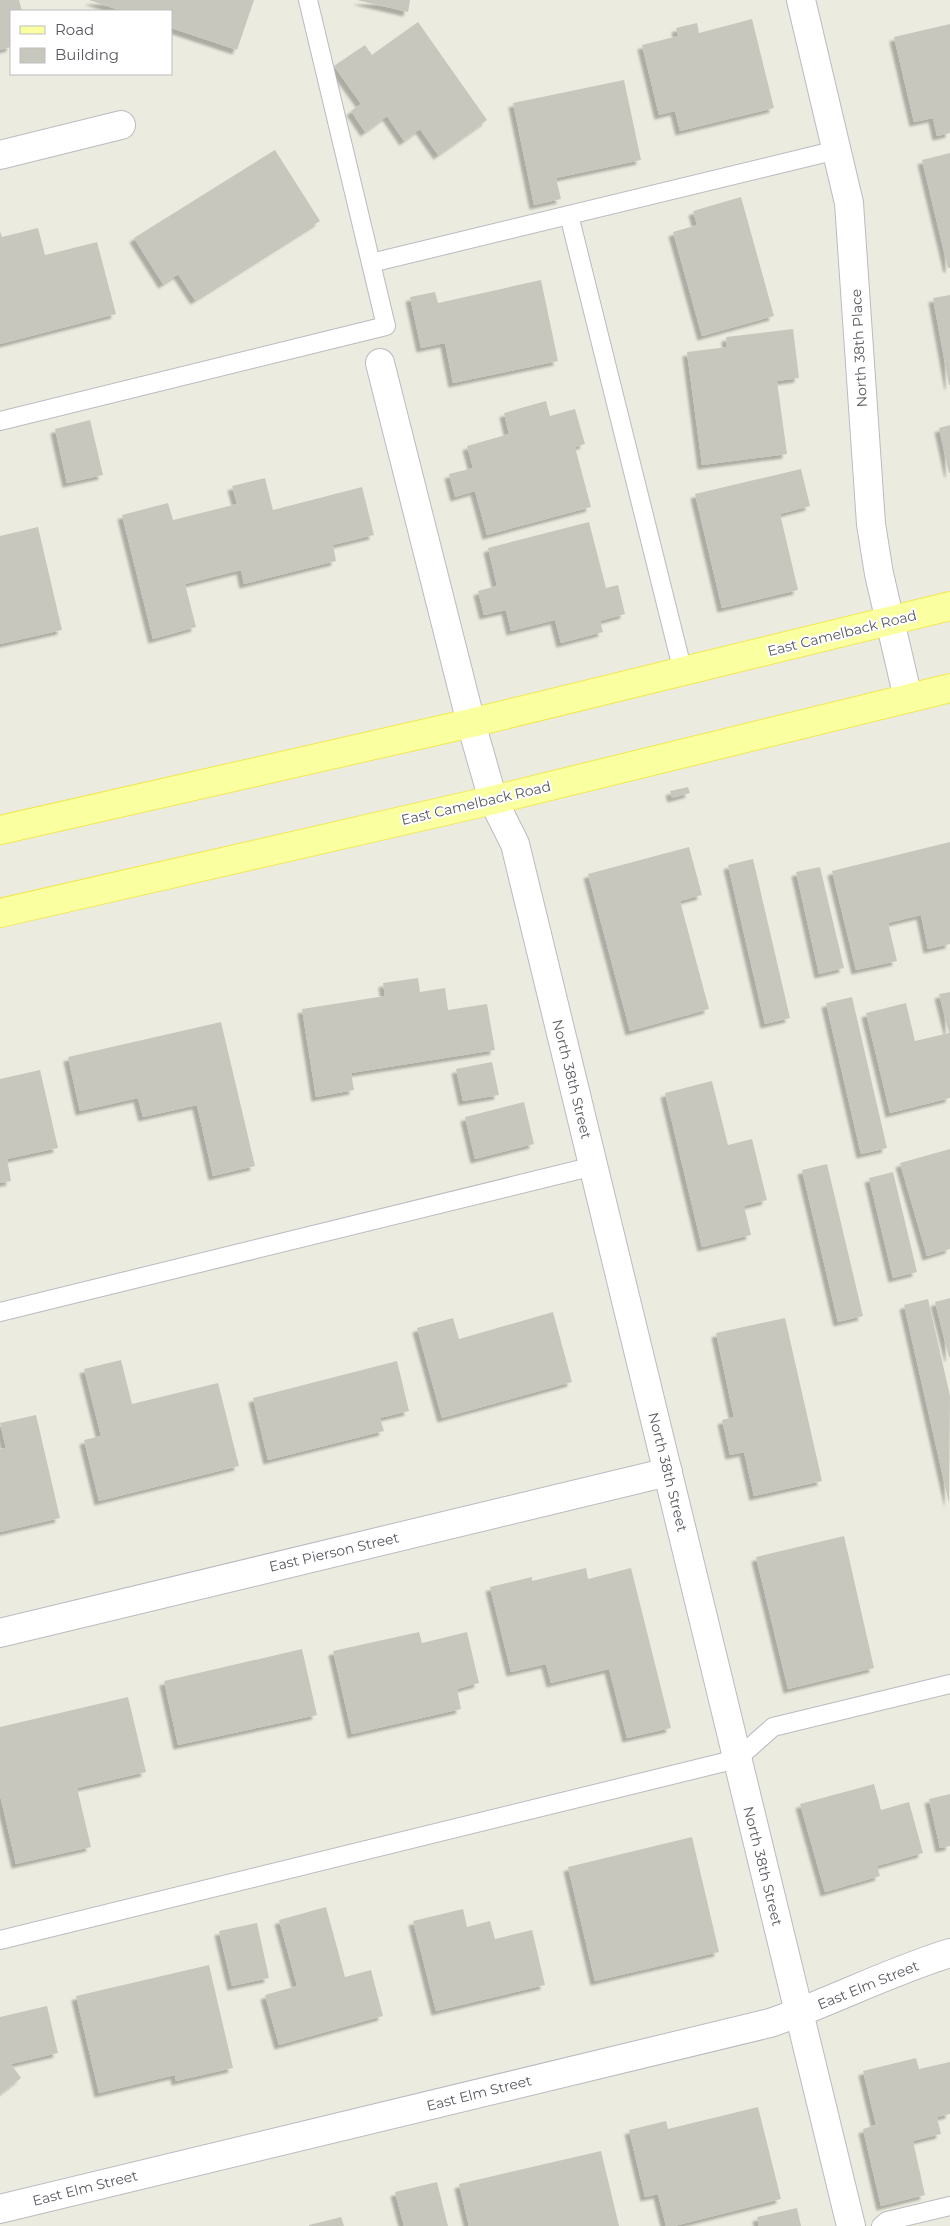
<svg xmlns="http://www.w3.org/2000/svg" width="950" height="2226" font-family="Montserrat,sans-serif">
<defs>
<filter id="shadow"><feDropShadow dx="-4.5" dy="4.5" stdDeviation="1" flood-color="#0004"/></filter>
</defs>
<rect width="100%" height="100%" fill="#ecebdf"/>
<g fill="#c8c7be" filter="url(#shadow)">
<path d="M 0,0 L 19,0 L 22,11 L 11,11 L 11,47 L 0,50 Z"/>
<path d="M 89,0 L 254,0 L 237,50 L 171,28 L 171,11 L 122,11 Z"/>
<path d="M 357,0 L 410,0 L 408,12 Z"/>
<path d="M 752,19 L 774,108 L 680,131 L 675,111 L 659,115 L 642,45 L 678,36 L 676,28 L 697,23 L 699,33 Z"/>
<path d="M 418,22 L 487,120 L 438,155 L 420,129 L 404,141 L 387,116 L 365,132 L 351,111 L 361,104 L 334,66 L 365,45 L 372,55 Z"/>
<path d="M 950,24 L 950,133 L 937,136 L 933,118 L 914,122 L 894,37 Z"/>
<path d="M 624,80 L 641,160 L 556,178 L 561,199 L 534,205 L 513,103 Z"/>
<path d="M 275,150 L 320,221 L 195,300 L 178,274 L 163,284 L 134,238 Z"/>
<path d="M 950,153 L 950,268 L 948,268 L 922,160 Z"/>
<path d="M 741,197 L 774,316 L 702,336 L 673,232 L 697,225 L 693,211 Z"/>
<path d="M 38,228 L 45,255 L 97,242 L 116,314 L 0,344 L 0,231 L 2,237 Z"/>
<path d="M 541,280 L 558,361 L 453,383 L 445,343 L 421,348 L 410,297 L 435,292 L 438,303 Z"/>
<path d="M 950,295 L 950,385 L 949,385 L 933,298 Z"/>
<path d="M 793,329 L 799,378 L 777,381 L 787,454 L 702,465 L 687,352 L 727,347 L 726,337 Z"/>
<path d="M 546,401 L 550,416 L 575,409 L 585,444 L 575,447 L 591,507 L 487,535 L 475,491 L 455,497 L 449,474 L 473,468 L 467,446 L 509,434 L 504,413 Z"/>
<path d="M 90,420 L 103,475 L 67,483 L 55,429 Z"/>
<path d="M 950,425 L 950,473 L 949,473 L 939,428 Z"/>
<path d="M 801,469 L 810,506 L 780,514 L 798,590 L 722,608 L 695,494 Z"/>
<path d="M 265,478 L 273,510 L 362,487 L 374,535 L 333,545 L 336,561 L 244,584 L 241,570 L 185,584 L 196,627 L 153,639 L 122,515 L 168,503 L 173,520 L 237,504 L 232,486 Z"/>
<path d="M 589,522 L 606,588 L 618,585 L 625,614 L 600,621 L 603,632 L 561,643 L 555,620 L 511,631 L 506,610 L 484,615 L 478,591 L 497,586 L 488,548 Z"/>
<path d="M 38,527 L 62,630 L 0,644 L 0,536 Z"/>
<path d="M 688,787 L 690,793 L 672,798 L 670,791 Z"/>
<path d="M 950,842 L 950,944 L 928,949 L 921,915 L 888,923 L 897,961 L 856,970 L 832,871 Z"/>
<path d="M 689,847 L 702,895 L 680,901 L 709,1009 L 630,1031 L 588,874 Z"/>
<path d="M 753,859 L 790,1018 L 765,1024 L 728,865 Z"/>
<path d="M 820,867 L 844,968 L 819,974 L 796,872 Z"/>
<path d="M 418,978 L 420,992 L 445,988 L 448,1010 L 487,1004 L 495,1050 L 351,1073 L 354,1090 L 316,1097 L 302,1009 L 385,996 L 383,983 Z"/>
<path d="M 950,992 L 950,1098 L 890,1113 L 866,1013 L 906,1003 L 915,1041 L 949,1033 L 939,994 Z"/>
<path d="M 852,997 L 887,1148 L 861,1154 L 826,1003 Z"/>
<path d="M 221,1022 L 255,1166 L 213,1176 L 197,1105 L 143,1117 L 138,1098 L 80,1111 L 68,1057 Z"/>
<path d="M 492,1062 L 499,1095 L 463,1101 L 456,1069 Z"/>
<path d="M 40,1070 L 58,1148 L 7,1159 L 11,1181 L 0,1183 L 0,1079 Z"/>
<path d="M 712,1081 L 728,1145 L 752,1139 L 767,1200 L 744,1206 L 751,1235 L 702,1247 L 665,1093 Z"/>
<path d="M 524,1102 L 534,1144 L 475,1159 L 465,1117 Z"/>
<path d="M 950,1149 L 950,1249 L 927,1256 L 900,1163 Z"/>
<path d="M 827,1164 L 863,1316 L 838,1322 L 802,1170 Z"/>
<path d="M 893,1172 L 917,1272 L 893,1278 L 869,1178 Z"/>
<path d="M 950,1298 L 950,1357 L 949,1357 L 935,1302 Z"/>
<path d="M 928,1299 L 950,1396 L 949,1503 L 904,1305 Z"/>
<path d="M 553,1312 L 572,1382 L 442,1418 L 417,1328 L 453,1318 L 459,1339 Z"/>
<path d="M 785,1318 L 822,1481 L 754,1496 L 744,1452 L 730,1455 L 722,1420 L 734,1417 L 716,1333 Z"/>
<path d="M 121,1360 L 132,1404 L 218,1383 L 239,1466 L 99,1501 L 84,1440 L 101,1436 L 84,1369 Z"/>
<path d="M 397,1361 L 409,1411 L 380,1418 L 384,1431 L 268,1460 L 253,1398 Z"/>
<path d="M 36,1415 L 60,1518 L 0,1532 L 0,1449 L 6,1448 L 0,1423 Z"/>
<path d="M 844,1536 L 874,1668 L 788,1689 L 756,1557 Z"/>
<path d="M 586,1568 L 588,1579 L 631,1568 L 671,1728 L 627,1738 L 609,1669 L 551,1683 L 546,1664 L 511,1672 L 490,1587 L 532,1577 L 532,1581 Z"/>
<path d="M 419,1632 L 422,1643 L 467,1632 L 479,1683 L 457,1689 L 461,1709 L 352,1734 L 333,1651 Z"/>
<path d="M 302,1649 L 317,1715 L 178,1745 L 164,1681 Z"/>
<path d="M 128,1697 L 146,1772 L 77,1788 L 91,1847 L 16,1864 L 0,1795 L 0,1727 Z"/>
<path d="M 874,1784 L 881,1810 L 909,1802 L 923,1853 L 877,1866 L 880,1876 L 825,1892 L 800,1804 Z"/>
<path d="M 950,1794 L 950,1846 L 940,1848 L 929,1799 Z"/>
<path d="M 692,1837 L 719,1952 L 595,1981 L 568,1867 Z"/>
<path d="M 326,1907 L 345,1977 L 371,1970 L 383,2016 L 279,2045 L 265,1995 L 297,1986 L 279,1920 Z"/>
<path d="M 463,1909 L 467,1927 L 490,1921 L 495,1939 L 532,1930 L 545,1985 L 436,2011 L 413,1921 Z"/>
<path d="M 257,1923 L 269,1978 L 232,1986 L 219,1931 Z"/>
<path d="M 209,1965 L 233,2068 L 176,2081 L 175,2075 L 99,2093 L 76,1996 Z"/>
<path d="M 47,2006 L 58,2053 L 11,2064 L 21,2078 L 0,2094 L 0,2017 Z"/>
<path d="M 916,2058 L 919,2069 L 950,2062 L 950,2114 L 937,2117 L 941,2134 L 913,2141 L 925,2195 L 881,2206 L 863,2129 L 876,2125 L 863,2071 Z"/>
<path d="M 758,2107 L 781,2199 L 674,2226 L 666,2226 L 658,2194 L 645,2197 L 629,2130 L 666,2121 L 668,2129 Z"/>
<path d="M 601,2151 L 619,2226 L 469,2226 L 459,2184 Z"/>
<path d="M 437,2182 L 448,2226 L 404,2226 L 395,2192 Z"/>
<path d="M 797,2208 L 801,2226 L 759,2226 L 757,2217 Z"/>
<path d="M 341,2217 L 344,2226 L 309,2226 L 309,2225 Z"/>
</g>
<g fill="none" stroke-linecap="round" stroke-linejoin="round">
<defs>
<g id="lane">
<path d="M 569,215 L 683,672"/>
<path d="M 371,263 L 837,150"/>
<path d="M 0,421 L 386,326 L 308,0"/>
<path d="M 0,1312 L 594,1166"/>
<path d="M 0,1940 L 737,1759 L 773,1727 L 950,1684"/>
<path d="M 881,2226 L 887,2221 L 950,2206"/>
</g>
<g id="street">
<path d="M 801,0 L 849,203 L 871,524 L 879,574 L 908,698"/>
<path d="M 0,155 L 121,125"/>
<path d="M 380,363 L 471,723 L 493,800 L 515,844 L 851,2226"/>
<path d="M 0,1633 L 668,1472"/>
<path d="M 0,2209 L 770,2023 C 831,2002 888,1972 950,1953"/>
</g>
<g id="primary">
<path d="M 0,830 L 471,723 L 950,606"/>
<path d="M 0,913 L 493,800 L 950,688"/>
</g>
</defs>
<use href="#lane" stroke="#babbc1" stroke-width="20"/>
<use href="#street" stroke="#babbc1" stroke-width="30"/>
<use href="#primary" stroke="#f2e851" stroke-width="30"/>
<use href="#lane" stroke="#fff" stroke-width="18"/>
<use href="#street" stroke="#fff" stroke-width="28"/>
<use href="#primary" stroke="#faffa0" stroke-width="28"/>
</g>
<g text-anchor="middle" stroke-width="4" stroke-linejoin="round" paint-order="stroke">
<g font-size="14" fill="#585a60" stroke="#fff">
<text transform="translate(859 348) rotate(-93)" y="5">North 38th Place</text>
<text transform="translate(842 633) rotate(-14)" y="5">East Camelback Road</text>
<text transform="translate(476 803) rotate(-13)" y="5">East Camelback Road</text>
<text transform="translate(572 1079) rotate(76)" y="5">North 38th Street</text>
<text transform="translate(668 1472) rotate(76)" y="5">North 38th Street</text>
<text transform="translate(334 1552) rotate(-13)" y="5">East Pierson Street</text>
<text transform="translate(763 1866) rotate(76)" y="5">North 38th Street</text>
<text transform="translate(868 1985) rotate(-22)" y="5">East Elm Street</text>
<text transform="translate(479 2093) rotate(-14)" y="5">East Elm Street</text>
<text transform="translate(85 2188) rotate(-14)" y="5">East Elm Street</text>
</g>
</g>
<rect x="10" y="10" width="162" height="65" fill="#ffffff" stroke="#bcbdbf"/>
<rect x="20" y="26" width="25" height="8" fill="#faffa0" stroke="#bcbdbf"/>
<text x="55" y="35" font-size="15" fill="#585a60">Road</text>
<rect x="20" y="48" width="25" height="15" fill="#c8c7be" stroke="#bcbdbf"/>
<text x="55" y="60" font-size="15" fill="#585a60">Building</text>
</svg>
